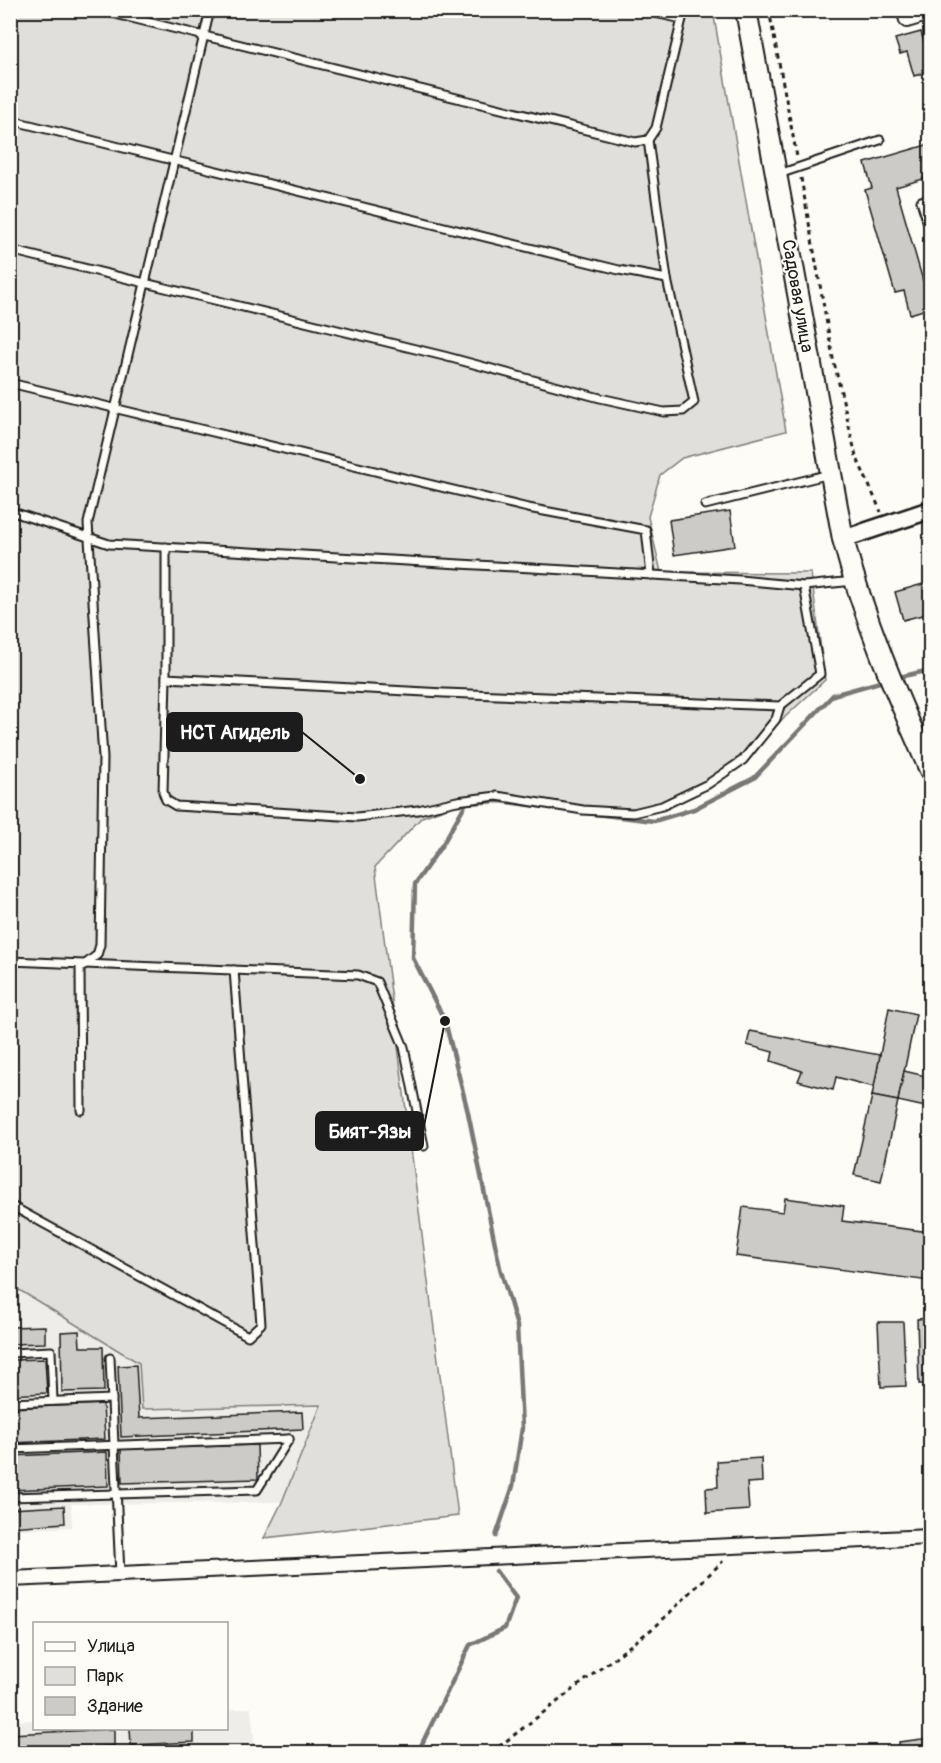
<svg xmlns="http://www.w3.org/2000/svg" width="941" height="1763" font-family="Pangolin,sans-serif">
<rect width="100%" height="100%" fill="#fdfcf7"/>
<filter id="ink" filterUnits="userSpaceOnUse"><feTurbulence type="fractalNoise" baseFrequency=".0167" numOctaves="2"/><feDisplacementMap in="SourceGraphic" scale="12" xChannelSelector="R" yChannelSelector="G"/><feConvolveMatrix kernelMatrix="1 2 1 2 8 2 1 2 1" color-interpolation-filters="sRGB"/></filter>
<g filter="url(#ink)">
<g fill="#eeede9">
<path d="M 10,1285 L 139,1363 L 142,1409 L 321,1404 L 282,1502 L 71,1504 L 72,1527 L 11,1530 Z"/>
<path d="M 251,1708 L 255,1749 L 197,1752 L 11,1752 L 11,1721 L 34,1720 L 34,1728 L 226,1728 L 227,1710 Z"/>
</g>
<path fill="#e0dfdb" stroke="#7e7e7c" stroke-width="1.5" d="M 10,11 L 713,11 L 786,431 L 682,458 L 660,475 L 648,517 L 661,572 L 811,573 L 825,680 L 731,767 L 688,791 L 647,808 L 596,809 L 478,796 L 422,817 L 375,867 L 458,1516 L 264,1538 L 282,1502 L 321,1405 L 142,1409 L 139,1363 L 11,1285 Z"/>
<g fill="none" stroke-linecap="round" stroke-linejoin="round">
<g stroke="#797876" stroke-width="4.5">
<path d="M 895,678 L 930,670"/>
<path d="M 595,814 L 654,821 L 694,809 L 754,778 L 833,695 L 887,680"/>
<path d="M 496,1536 L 513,1486 L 522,1428 L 517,1326 L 500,1268 L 467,1108 L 445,1021 L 413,958 L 415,884 L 444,842 L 466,803 L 500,801 L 545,807"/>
<path d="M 418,1752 L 470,1645 L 505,1628 L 516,1598 L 496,1571"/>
</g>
</g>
<g fill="#cccbc8" stroke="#1c1c1c" stroke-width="1.5">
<path d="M 921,32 L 924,42 L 930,40 L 930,71 L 914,76 L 907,52 L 900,54 L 895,39 Z"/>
<path d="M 930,144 L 930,177 L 896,187 L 923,281 L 930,279 L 930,308 L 910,314 L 904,291 L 895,293 L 865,190 L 872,188 L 865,163 Z"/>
<path d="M 730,511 L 735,546 L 674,555 L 669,520 Z"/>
<path d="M 930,582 L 930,613 L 903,620 L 895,592 Z"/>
<path d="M 889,1008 L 916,1014 L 898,1101 L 872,1096 Z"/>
<path d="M 750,1031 L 880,1055 L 874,1087 L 836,1077 L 833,1090 L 798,1081 L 802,1071 L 771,1061 L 773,1052 L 747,1045 Z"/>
<path d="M 904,1071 L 930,1077 L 930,1108 L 898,1101 Z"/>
<path d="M 872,1096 L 898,1101 L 881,1181 L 854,1175 Z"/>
<path d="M 785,1198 L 844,1206 L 842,1221 L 930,1232 L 930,1281 L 736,1256 L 743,1207 L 783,1212 Z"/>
<path d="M 930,1318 L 930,1384 L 919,1384 L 917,1319 Z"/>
<path d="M 878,1322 L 903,1322 L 906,1386 L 881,1387 Z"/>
<path d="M 45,1326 L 45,1343 L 10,1344 L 10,1327 Z"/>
<path d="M 79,1331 L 80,1347 L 103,1347 L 104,1391 L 62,1392 L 61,1332 Z"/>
<path d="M 45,1359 L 47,1393 L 10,1395 L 10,1360 Z"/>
<path d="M 136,1365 L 139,1418 L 302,1412 L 303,1429 L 121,1437 L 118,1366 Z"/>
<path d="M 103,1404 L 105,1439 L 10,1443 L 10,1408 Z"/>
<path d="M 257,1445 L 258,1479 L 122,1483 L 121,1449 Z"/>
<path d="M 107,1452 L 108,1486 L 10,1490 L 10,1456 Z"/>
<path d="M 761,1458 L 762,1482 L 747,1483 L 749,1510 L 707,1513 L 706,1488 L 718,1487 L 717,1461 Z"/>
<path d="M 64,1506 L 65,1523 L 10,1527 L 10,1509 Z"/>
<path d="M 130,1728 L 194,1728 L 194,1742 L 131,1745 Z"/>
<path d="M 114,1729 L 114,1746 L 10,1751 L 10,1734 Z"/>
<path d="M 930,1738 L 930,1752 L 900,1752 L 899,1742 Z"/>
</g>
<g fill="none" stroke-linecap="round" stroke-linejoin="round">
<defs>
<g id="service">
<path d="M 99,10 L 635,142 L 648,140 L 656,128 L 682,19 L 641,10"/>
<path d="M 10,120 L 619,270 L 667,279"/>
<path d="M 779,174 L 880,140"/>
<path d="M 930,198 L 921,201 L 930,230"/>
<path d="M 10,250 L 444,356 L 600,398 L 664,412 L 683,411 L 694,402 L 667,279 L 648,140"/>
<path d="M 10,383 L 528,508 L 646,530 L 651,575"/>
<path d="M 705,505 L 830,474"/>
<path d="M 10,511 L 109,544 L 740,580 L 804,586 L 854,581"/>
<path d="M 166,547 L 166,678 L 444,693 L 780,706 L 820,674 L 804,586"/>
<path d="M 166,678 L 163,792 L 166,800 L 176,806 L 357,817 L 418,810 L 457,801 L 497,796 L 583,810 L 633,813 L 662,806 L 708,784 L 743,760 L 776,719 L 780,706"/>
<path d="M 10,961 L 358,975 L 377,982 L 404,1047 L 424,1146"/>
<path d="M 81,1110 L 80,968 L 97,955 L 100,945 L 103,758 L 88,523 L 210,10"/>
<path d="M 10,1205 L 248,1336 L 261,1324 L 234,970"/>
<path d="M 10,1353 L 51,1351 L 53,1401"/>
<path d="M 110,1358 L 120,1574"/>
<path d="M 10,1403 L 112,1399"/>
<path d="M 10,1449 L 289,1439"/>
<path d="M 10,1497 L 257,1490 L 289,1439"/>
</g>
<g id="minor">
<path d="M 904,10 L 907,20 L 930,13"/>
<path d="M 10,1579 L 930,1537"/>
</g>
<path id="tertiary" d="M 843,539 L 930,510"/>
<path id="secondary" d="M 746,10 L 843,539 C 864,619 896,694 930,770"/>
</defs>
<use href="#service" stroke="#1c1c1c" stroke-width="11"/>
<use href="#minor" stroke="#1c1c1c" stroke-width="18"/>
<use href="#tertiary" stroke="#1c1c1c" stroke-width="21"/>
<use href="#secondary" stroke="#1c1c1c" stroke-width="24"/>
<g stroke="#1c1c1c" stroke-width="3" stroke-dasharray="4.5 4.5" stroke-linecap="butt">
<path d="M 769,10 L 797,157"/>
<path d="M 801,178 L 833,358 L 856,456 L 881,512"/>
<path d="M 492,1752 L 657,1625 L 723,1561"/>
</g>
<use href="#service" stroke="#fdfcf7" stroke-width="7"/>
<use href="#minor" stroke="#fdfcf7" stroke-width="14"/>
<use href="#tertiary" stroke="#fdfcf7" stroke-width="16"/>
<use href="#secondary" stroke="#fdfcf7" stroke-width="20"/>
</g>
</g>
<g text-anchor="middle" stroke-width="4.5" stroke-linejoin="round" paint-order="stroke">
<g font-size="18" fill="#1c1c1c" stroke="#fdfcf7">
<text transform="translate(798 296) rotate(80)" y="6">Садовая улица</text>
</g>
</g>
<path fill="none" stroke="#1c1c1c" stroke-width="2" d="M360 779L302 732M445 1021L423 1131"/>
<g fill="#1c1c1c" stroke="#fdfcf7" stroke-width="2">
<circle cx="360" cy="779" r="6"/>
<circle cx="445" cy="1021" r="6"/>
</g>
<g fill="#1c1c1c" stroke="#1c1c1c" stroke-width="2">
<rect x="167" y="713" width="135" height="38" rx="6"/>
<rect x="316" y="1112" width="107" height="38" rx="6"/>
</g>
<g font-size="20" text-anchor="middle" font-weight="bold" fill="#fff">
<text x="235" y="739">НСТ Агидель</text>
<text x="370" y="1138">Бият-Язы</text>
</g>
<rect width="941" height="1763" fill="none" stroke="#fdfcf7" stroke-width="36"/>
<rect x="18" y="18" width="905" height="1727" fill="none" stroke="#1c1c1c" stroke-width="2" filter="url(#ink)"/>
<rect x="33" y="1622" width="195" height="108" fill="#fdfcf7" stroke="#a3a29f" stroke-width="1.5"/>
<rect x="45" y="1642" width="30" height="9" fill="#fdfcf7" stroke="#a3a29f" stroke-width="1.5"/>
<text x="87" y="1652" font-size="18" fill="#1c1c1c">Улица</text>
<rect x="45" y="1667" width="30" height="18" fill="#e0dfdb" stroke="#a3a29f" stroke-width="1.5"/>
<text x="87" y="1682" font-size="18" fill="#1c1c1c">Парк</text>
<rect x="45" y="1697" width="30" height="18" fill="#cccbc8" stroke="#a3a29f" stroke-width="1.5"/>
<text x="87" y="1712" font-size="18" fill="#1c1c1c">Здание</text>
</svg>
